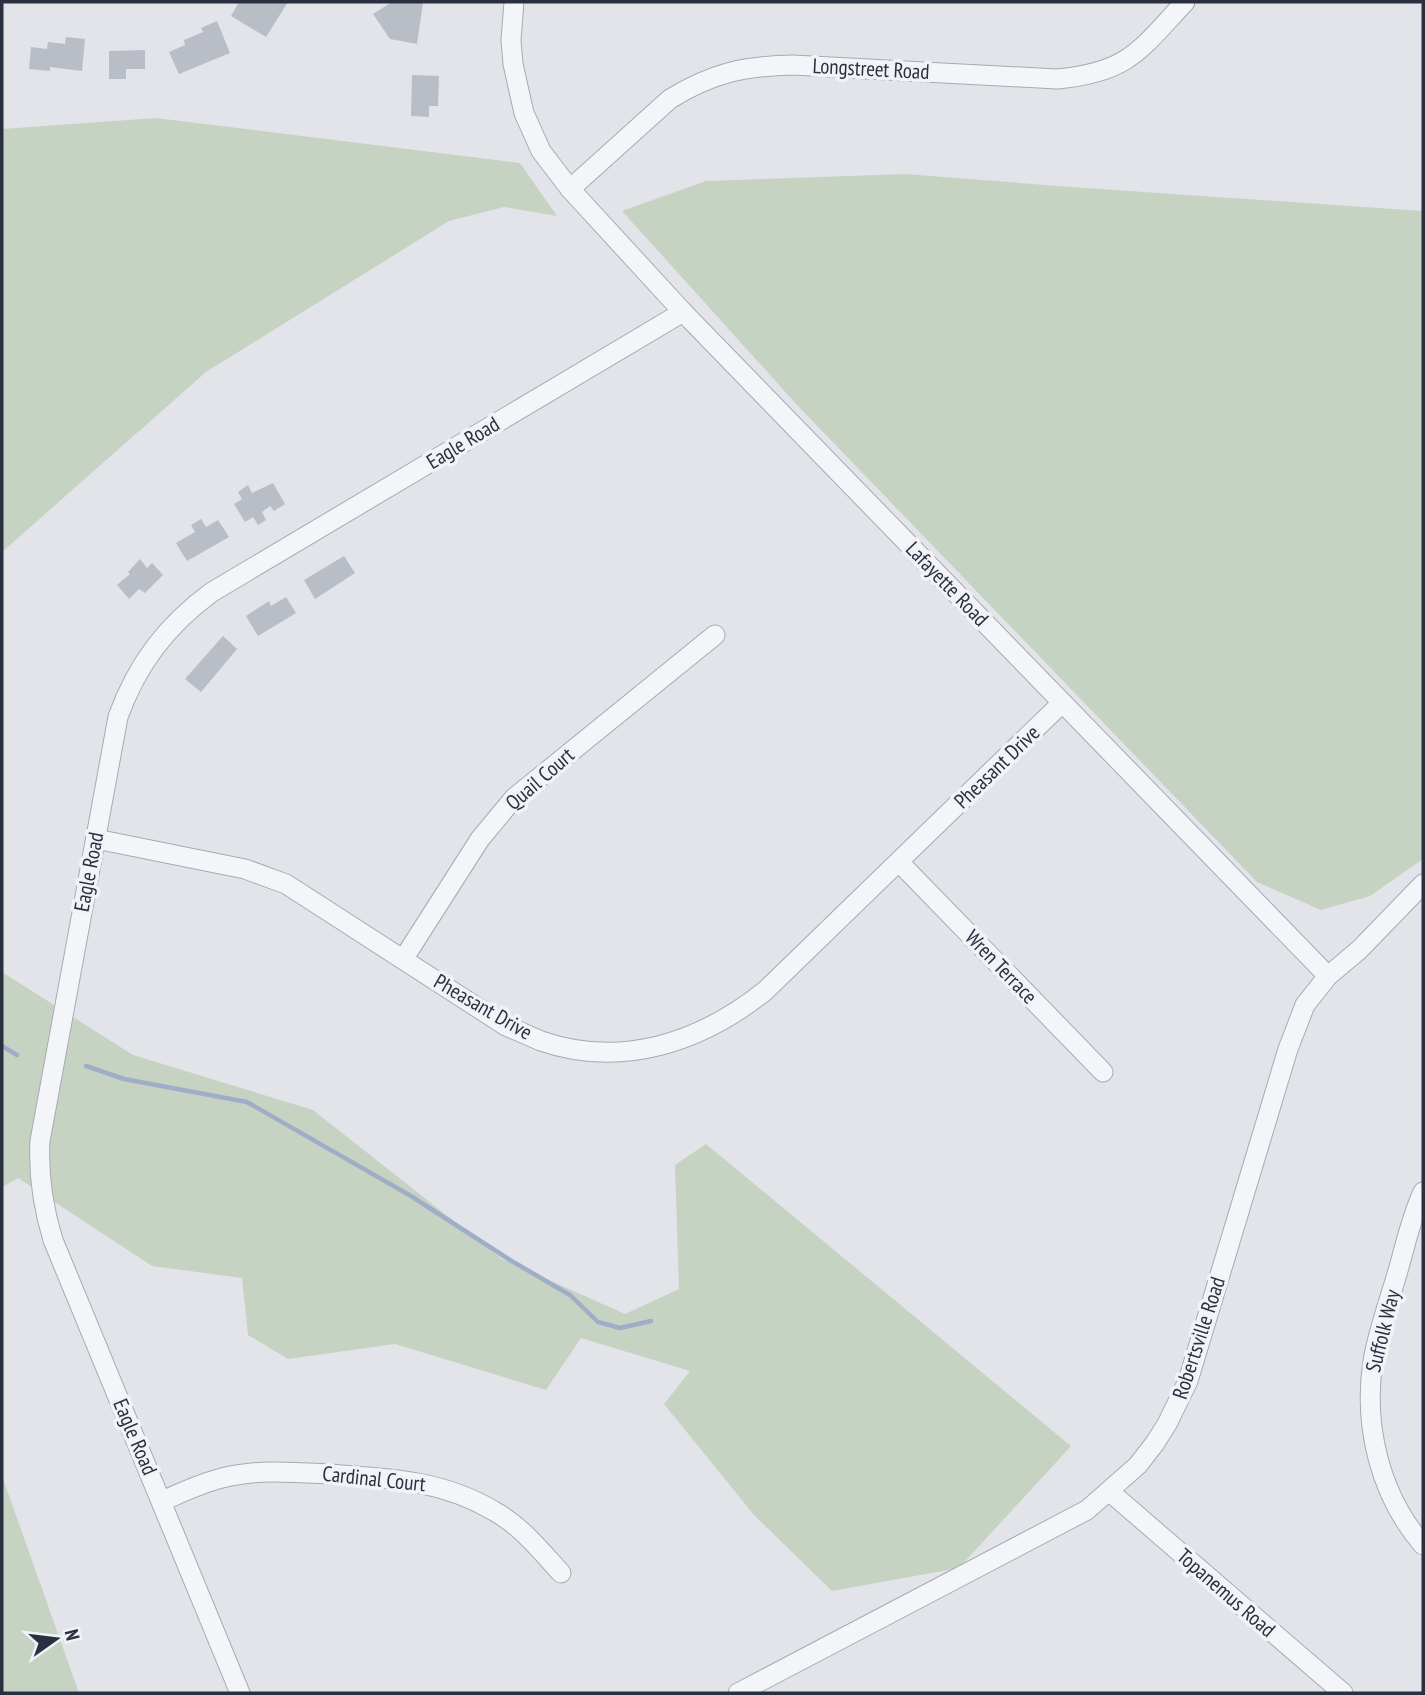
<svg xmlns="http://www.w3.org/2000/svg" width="1425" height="1695" font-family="'PT Sans Narrow',sans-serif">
<rect width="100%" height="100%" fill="#e2e4ea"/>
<g fill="#c6d3c3">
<path d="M 156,118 L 520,163 L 557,216 L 504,207 L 449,221 L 206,372 L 2,552 L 2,129 Z"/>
<path d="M 905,174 L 1085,188 L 1423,211 L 1423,859 L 1370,896 L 1321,910 L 1257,882 L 798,406 L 622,211 L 706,181 Z"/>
<path d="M 2,972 L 133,1055 L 313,1110 L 502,1259 L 625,1314 L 679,1289 L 675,1165 L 706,1144 L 1071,1446 L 959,1568 L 832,1591 L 754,1515 L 664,1404 L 690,1371 L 581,1338 L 546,1390 L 395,1344 L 288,1359 L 248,1335 L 242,1278 L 152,1266 L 18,1178 L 2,1187 Z"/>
<path d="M 2,1476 L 79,1693 L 2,1693 Z"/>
</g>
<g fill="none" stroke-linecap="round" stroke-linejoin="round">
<g stroke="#9faec7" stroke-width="4.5">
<path d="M 2,1046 L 17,1055"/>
<path d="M 86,1066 L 124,1079 L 247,1102 L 411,1196 L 510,1260 L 570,1295 L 598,1322 L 620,1328 L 651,1321"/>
</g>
</g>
<g fill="#b9bdc6">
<path d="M 239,2 L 288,2 L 266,37 L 231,16 Z"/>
<path d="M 392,2 L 423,3 L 417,44 L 390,39 L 373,14 Z"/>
<path d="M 217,21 L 230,53 L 179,74 L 169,52 L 185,45 L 184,40 L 203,32 L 201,28 Z"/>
<path d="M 66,37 L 85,39 L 82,71 L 50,67 L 50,71 L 29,69 L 31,47 L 47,49 L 48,42 L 65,44 Z"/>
<path d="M 145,50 L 145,69 L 126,69 L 126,79 L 109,79 L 109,51 Z"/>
<path d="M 412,75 L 439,76 L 438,106 L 429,106 L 429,117 L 411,116 Z"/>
<path d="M 273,483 L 285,504 L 274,511 L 270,506 L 262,512 L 266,520 L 258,525 L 253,517 L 245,522 L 234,504 L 242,499 L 238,492 L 248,485 L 252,493 Z"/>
<path d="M 201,519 L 206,527 L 218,520 L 229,537 L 187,561 L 176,543 L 195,532 L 191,525 Z"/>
<path d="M 344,556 L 355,573 L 315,599 L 304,580 Z"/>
<path d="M 140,559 L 147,568 L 152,563 L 163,575 L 145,593 L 139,589 L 129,599 L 117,585 L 130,574 L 128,572 Z"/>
<path d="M 286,597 L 296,613 L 258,636 L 246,616 L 269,601 L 271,606 Z"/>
<path d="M 223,636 L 237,649 L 201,692 L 185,679 Z"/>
</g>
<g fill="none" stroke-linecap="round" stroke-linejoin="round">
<defs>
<g id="minor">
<path d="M 514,2 L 511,40 L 513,64 L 524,113 L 541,151 L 570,189 L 683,312 L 1328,976"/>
<path d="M 570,189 L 670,99 C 712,73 744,66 793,65 L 1057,79 C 1129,72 1139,51 1185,2"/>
<path d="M 96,839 L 245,869 L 286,884 L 506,1026 C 518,1031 530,1036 541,1041 C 622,1069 701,1042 765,991 L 1062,703"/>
<path d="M 899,862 L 1103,1072"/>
<path d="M 404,958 L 480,839 L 514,798 L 715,635"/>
<path d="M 1423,1192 C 1411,1217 1405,1247 1397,1274 C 1389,1302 1378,1331 1373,1361 C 1363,1426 1380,1495 1423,1545"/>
<path d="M 1110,1492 L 1343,1693"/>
<path d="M 162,1501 C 181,1493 201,1483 222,1478 C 257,1469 293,1472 329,1474 C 388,1478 442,1480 494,1511 C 521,1526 540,1550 561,1573"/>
<path d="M 240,1693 L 53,1240 C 43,1207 38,1176 40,1141 L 118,717 C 137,664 167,625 212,592 L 683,312"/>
<path d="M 738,1693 L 1087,1510 L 1138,1465 L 1155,1443 L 1167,1424 L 1188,1381 L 1288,1049 L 1305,1005 L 1328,976 L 1359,950 L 1423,884"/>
</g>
</defs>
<use href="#minor" stroke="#a7aab4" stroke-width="21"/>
<use href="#minor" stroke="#f4f5f8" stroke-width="19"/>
</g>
<g text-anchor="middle" stroke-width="7" stroke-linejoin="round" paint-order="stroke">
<g font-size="21" fill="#2b3041" stroke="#f1f3f7">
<text transform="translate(871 69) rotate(3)" y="7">Longstreet Road</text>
<text transform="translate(463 443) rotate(-31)" y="7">Eagle Road</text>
<text transform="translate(947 584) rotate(46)" y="7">Lafayette Road</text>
<text transform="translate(997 767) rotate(-44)" y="7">Pheasant Drive</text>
<text transform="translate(540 779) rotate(-41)" y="7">Quail Court</text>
<text transform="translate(89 872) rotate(-79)" y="7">Eagle Road</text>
<text transform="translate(1001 967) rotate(46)" y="7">Wren Terrace</text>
<text transform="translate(483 1007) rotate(30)" y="7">Pheasant Drive</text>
<text transform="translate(1383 1331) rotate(-76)" y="7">Suffolk Way</text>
<text transform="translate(1199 1338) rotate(-72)" y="7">Robertsville Road</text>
<text transform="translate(135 1437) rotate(67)" y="7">Eagle Road</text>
<text transform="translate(374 1479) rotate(6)" y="7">Cardinal Court</text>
<text transform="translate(1226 1593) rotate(41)" y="7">Topanemus Road</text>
</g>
</g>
<rect width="1425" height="1695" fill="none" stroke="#2b3041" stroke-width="7"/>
<g transform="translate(56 1639) rotate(76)" stroke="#f1f3f7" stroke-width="5" paint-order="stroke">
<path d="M0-5L12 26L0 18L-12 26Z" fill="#2b3041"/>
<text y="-10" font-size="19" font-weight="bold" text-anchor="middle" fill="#2b3041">N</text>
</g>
</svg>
